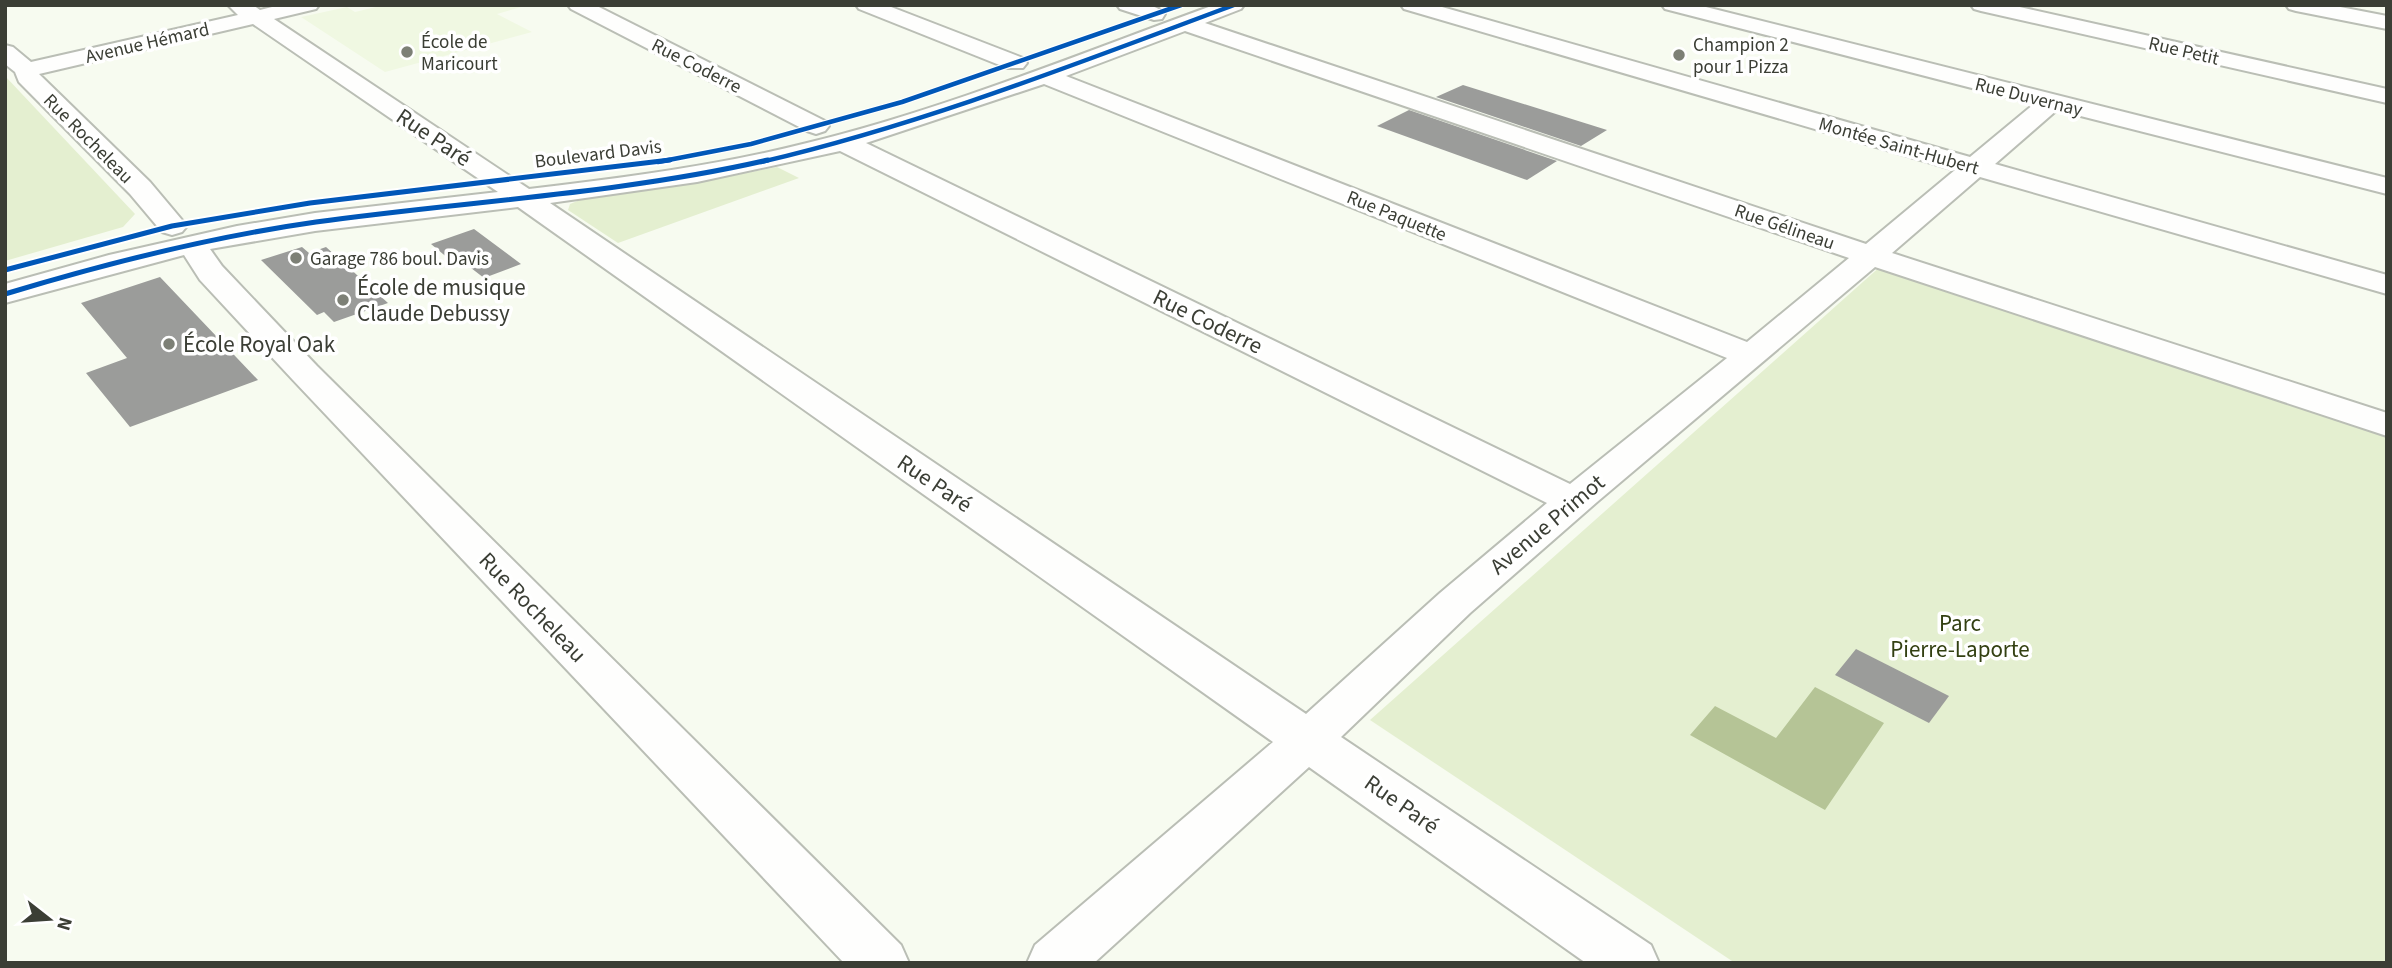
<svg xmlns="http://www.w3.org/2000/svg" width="2392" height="968" font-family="'Source Sans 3',sans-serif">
<rect width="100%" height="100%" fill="#f7fbf0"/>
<path fill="#f0f8e2" d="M 384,5 L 528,5 L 497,14 L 532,32 L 385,72 L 301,17 L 347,7 L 355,12 Z"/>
<g fill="#e4efd0">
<path d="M 5,76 L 135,214 L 123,227 L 5,261 Z"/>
<path d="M 777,167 L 799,178 L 618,243 L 568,210 L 570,204 L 580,200 L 691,184 Z"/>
<path d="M 1882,265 L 2387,436 L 2387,963 L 1735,963 L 1370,720 Z"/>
</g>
<path fill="#b5c496" d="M 1815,687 L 1884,723 L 1825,810 L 1690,735 L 1715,706 L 1776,738 Z"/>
<g fill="#9b9c9a">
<path d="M 1463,85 L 1607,130 L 1581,146 L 1436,97 Z"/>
<path d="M 1409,110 L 1557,161 L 1527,180 L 1377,126 Z"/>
<path d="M 474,229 L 521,264 L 484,278 L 462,261 L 455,264 L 431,244 Z"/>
<path d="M 302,247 L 309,253 L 326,247 L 388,303 L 334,322 L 324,312 L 317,315 L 261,260 Z"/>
<path d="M 160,277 L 258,380 L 130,427 L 86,373 L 127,358 L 81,303 Z"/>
<path d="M 1856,649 L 1949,696 L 1929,723 L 1835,675 Z"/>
</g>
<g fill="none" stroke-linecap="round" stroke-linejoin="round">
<defs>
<g id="minor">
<path d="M 228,5 L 253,5 L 260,10 L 280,5 L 319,5 L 316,9 L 274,19 L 529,189 C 622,178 716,166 807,143 C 946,109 1079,54 1214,5 L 1244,5 L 1241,9 L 1205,23 L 1866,244 L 1955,170 L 1404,9 L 1401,5 L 1435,5 L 1970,157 L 2034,104 L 1665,9 L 1662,5 L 1698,5 L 2387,178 L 2387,194 L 2057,110 L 1995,164 L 2387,275 L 2387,294 L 1980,177 L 1892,253 L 2387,413 L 2387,436 L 1875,267 L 1597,502 L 1470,613 L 1341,737 L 1651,945 L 1659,963 L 1586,963 L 1309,767 L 1094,963 L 1027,963 L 1035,945 L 1273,742 L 518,207 L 315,231 L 210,249 L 222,266 L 317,366 L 901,945 L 909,963 L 844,963 L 293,380 L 200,280 L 184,255 L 5,303 L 5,284 L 109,255 L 237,226 L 315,213 L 498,192 L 253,24 L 39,74 L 150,182 L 187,226 L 182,232 L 172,235 L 162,232 L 130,194 L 19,82 L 15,72 L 5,64 L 5,45 L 13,47 L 31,62 L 238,15 ZM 1185,31 L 1849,258 L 1747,342 L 1066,76 ZM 1044,84 L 1727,358 L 1570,484 L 866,143 ZM 840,151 L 1547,503 L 1440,593 L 1306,714 L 550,203 L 697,182 Z"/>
<path d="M 568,5 L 595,5 L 825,121 L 829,126 L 825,131 L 816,134 L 807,131 L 571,9 Z"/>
<path d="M 856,5 L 886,5 L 1023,58 L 1027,63 L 1023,68 L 1007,68 L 859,9 Z"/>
<path d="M 1117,5 C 1132,5 1154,1 1165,14 L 1162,19 L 1154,20 L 1120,9 Z"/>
<path d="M 1971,5 L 2011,5 L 2387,89 L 2387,103 L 1981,11 L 1974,9 Z"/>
<path d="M 2286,5 L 2330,5 L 2387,16 L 2387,29 L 2296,11 L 2289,9 Z"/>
</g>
</defs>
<use href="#minor" stroke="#babeb5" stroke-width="4"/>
<use href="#minor" fill="#fefefd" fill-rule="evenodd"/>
<defs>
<g id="cycleway-far1">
<path d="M 658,162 L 751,144 L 902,102 L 1181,5"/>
<path d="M 761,162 C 924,124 1078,63 1234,5"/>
</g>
<g id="cycleway">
<path d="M 5,270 L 172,226 L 310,203 L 670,160"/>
<path d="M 5,294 C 107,263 210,237 316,222 C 466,201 620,194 768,160"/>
</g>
</defs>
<use href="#cycleway-far1" stroke="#fff" stroke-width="7"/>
<use href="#cycleway" stroke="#fff" stroke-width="9"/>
<use href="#cycleway-far1" stroke="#0057b8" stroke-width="4.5"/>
<use href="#cycleway" stroke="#0057b8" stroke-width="5"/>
</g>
<g fill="#7d8076" stroke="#fff" stroke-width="2.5">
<circle cx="407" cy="52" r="7"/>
<circle cx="1679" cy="55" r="7"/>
<circle cx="296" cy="258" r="7"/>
<circle cx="343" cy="300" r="7"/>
<circle cx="169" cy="344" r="7"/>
</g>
<g text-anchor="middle" stroke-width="7" stroke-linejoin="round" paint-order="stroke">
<g font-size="19" fill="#3b3e35" stroke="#fff" text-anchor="start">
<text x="421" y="48">École de<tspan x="421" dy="22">Maricourt</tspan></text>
<text x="1693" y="51">Champion 2<tspan x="1693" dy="22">pour 1 Pizza</tspan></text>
<text x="310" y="265">Garage 786 boul. Davis</text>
</g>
<g font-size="19" fill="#3b3e35" stroke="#fff">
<text transform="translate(147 42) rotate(-13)" y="7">Avenue Hémard</text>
<text transform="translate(2184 50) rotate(13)" y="7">Rue Petit</text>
<text transform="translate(697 65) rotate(27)" y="7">Rue Coderre</text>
<text transform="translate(2029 96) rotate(14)" y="7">Rue Duvernay</text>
<text transform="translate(89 138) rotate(45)" y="7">Rue Rocheleau</text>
<text transform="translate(1899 145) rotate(16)" y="7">Montée Saint-Hubert</text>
<text transform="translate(598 153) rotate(-7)" y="7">Boulevard Davis</text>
<text transform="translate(1397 215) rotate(22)" y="7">Rue Paquette</text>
<text transform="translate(1785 226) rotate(19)" y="7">Rue Gélineau</text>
</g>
<g font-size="23" fill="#3b3e35" stroke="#fff">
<text transform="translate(434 137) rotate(34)" y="8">Rue Paré</text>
<text transform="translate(1208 321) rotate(26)" y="8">Rue Coderre</text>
<text transform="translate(935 483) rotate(34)" y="8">Rue Paré</text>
<text transform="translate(1547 524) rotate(-40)" y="8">Avenue Primot</text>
<text transform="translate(533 607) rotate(46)" y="8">Rue Rocheleau</text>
<text transform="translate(1402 804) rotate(35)" y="8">Rue Paré</text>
</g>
<g font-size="23" fill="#3b3e35" stroke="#fff" text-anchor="start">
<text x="357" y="295">École de musique<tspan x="357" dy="26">Claude Debussy</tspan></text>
<text x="183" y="352">École Royal Oak</text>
</g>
<g font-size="23" fill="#334012" stroke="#fff">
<text x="1960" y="631">Parc<tspan x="1960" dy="26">Pierre-Laporte</tspan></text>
</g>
</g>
<rect width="2392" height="968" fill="none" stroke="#3b3e35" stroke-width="14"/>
<g transform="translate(49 919) rotate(107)" stroke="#ffffff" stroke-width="5" paint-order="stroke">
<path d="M0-5L12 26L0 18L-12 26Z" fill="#3b3e35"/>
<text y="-10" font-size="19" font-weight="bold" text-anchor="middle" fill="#3b3e35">N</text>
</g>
</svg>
